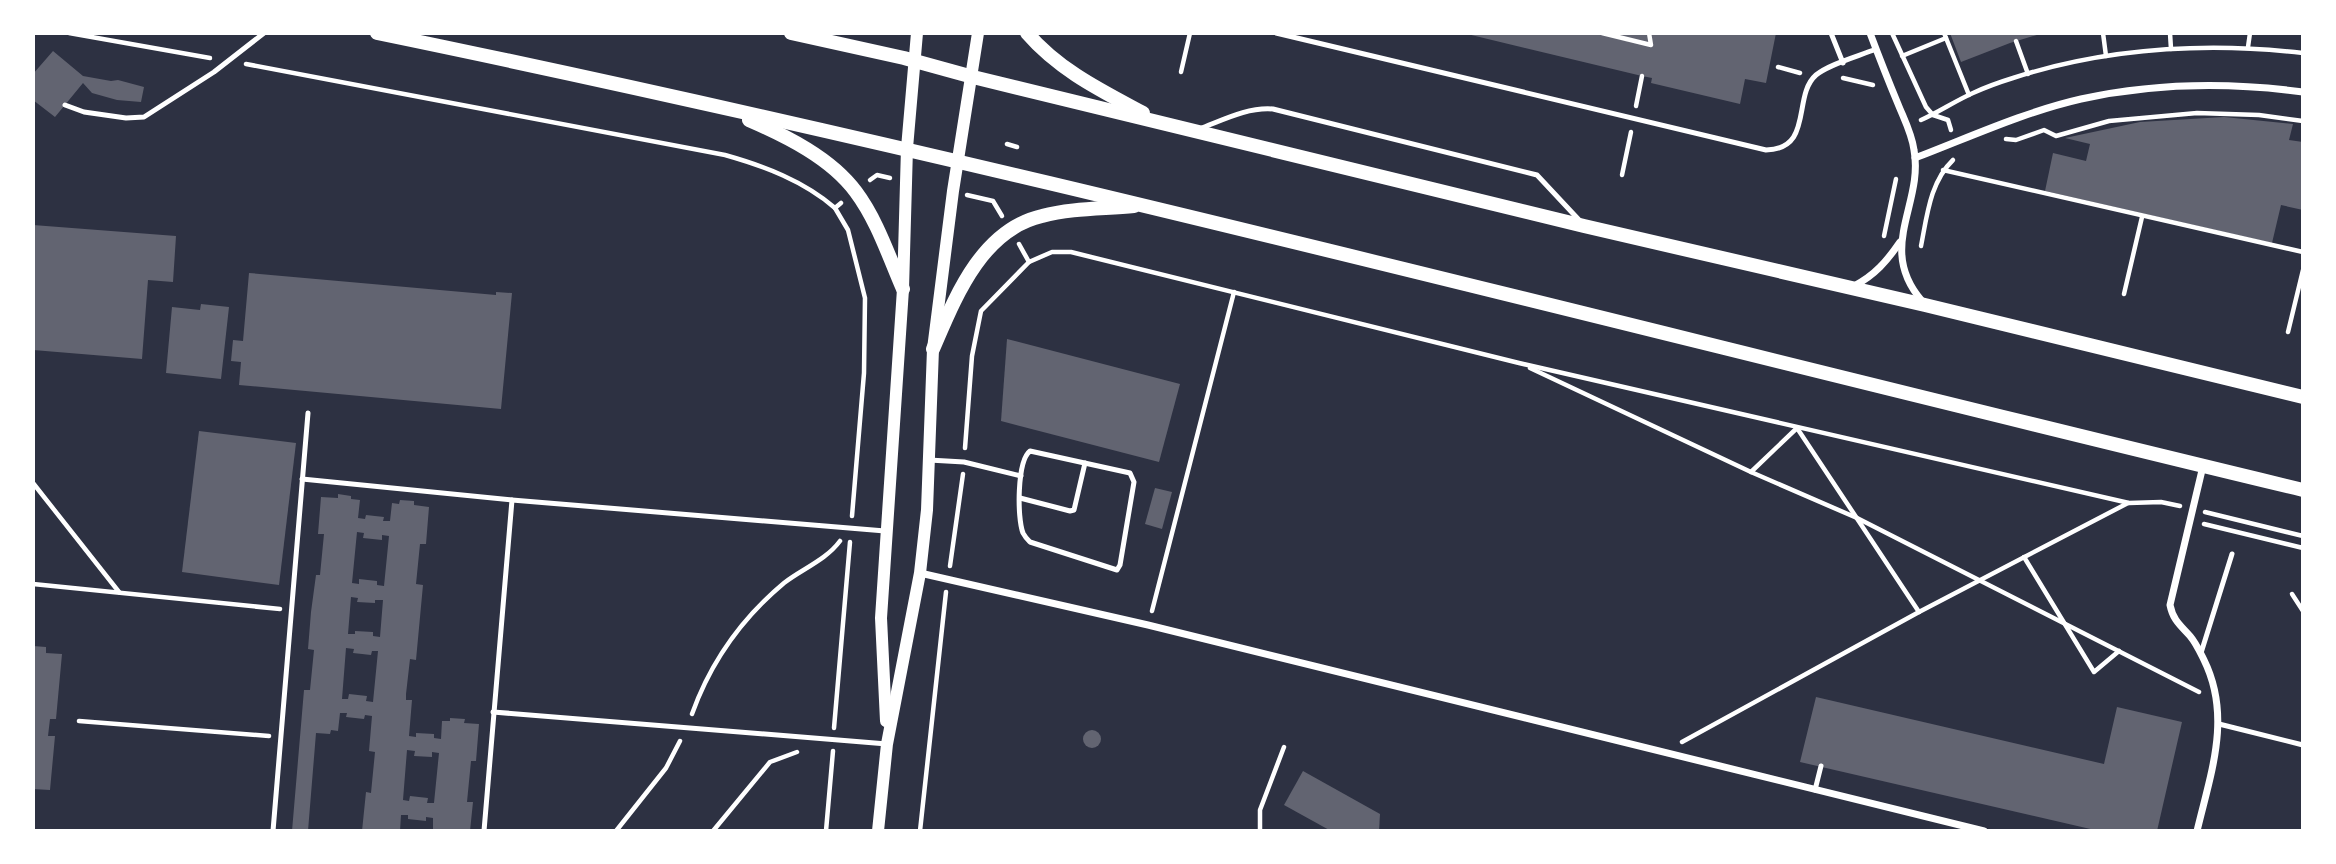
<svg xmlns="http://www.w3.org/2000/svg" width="2336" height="864" font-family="'Nunito Sans',sans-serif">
<rect width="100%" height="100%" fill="#2d3142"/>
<g fill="#626471" fill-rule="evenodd">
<path d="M 1463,33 L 1776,33 L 1766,83 L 1745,79 L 1740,104 L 1651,83 L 1652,78 L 1642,76 Z"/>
<path d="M 1950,33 L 2040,33 L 2040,34 L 2010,43 L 1961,62 Z"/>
<path d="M 53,51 L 83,76 L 111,81 L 118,80 L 144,87 L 141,102 L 117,100 L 92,93 L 83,83 L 55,117 L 33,100 L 33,74 Z"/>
<path d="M 2224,117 L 2293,124 L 2289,140 L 2303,142 L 2303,210 L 2281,205 L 2272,243 L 2045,191 L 2053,153 L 2086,161 L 2090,144 L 2065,138 L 2140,122 Z"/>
<path d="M 33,225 L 176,236 L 173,282 L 148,280 L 142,359 L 33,350 Z"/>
<path d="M 249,273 L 496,295 L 496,292 L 512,293 L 501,409 L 239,385 L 241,362 L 231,361 L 233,340 L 243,341 Z"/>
<path d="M 201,304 L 229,307 L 221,379 L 166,373 L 172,307 L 200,310 Z"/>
<path d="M 1007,339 L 1180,384 L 1159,462 L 1001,421 Z"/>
<path d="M 199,431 L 296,443 L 279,585 L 182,572 Z"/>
<path d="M 1155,488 L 1172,492 L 1162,529 L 1145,524 Z"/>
<path d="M 338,494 L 351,496 L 351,499 L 360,500 L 358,518 L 365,519 L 366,515 L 384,517 L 383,521 L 390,521 L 392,503 L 399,504 L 400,500 L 414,501 L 414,505 L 429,507 L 426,544 L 420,544 L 416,584 L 423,585 L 416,660 L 410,659 L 406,694 L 406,700 L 412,700 L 409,736 L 416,737 L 416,733 L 434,734 L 434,738 L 441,739 L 442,721 L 450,721 L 450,718 L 465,719 L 464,723 L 479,724 L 476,761 L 471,761 L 467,802 L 473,802 L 470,831 L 433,831 L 433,818 L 426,817 L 426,821 L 408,819 L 408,815 L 401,815 L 400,831 L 362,831 L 366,792 L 371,793 L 375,752 L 369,751 L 372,716 L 365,715 L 364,719 L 346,717 L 347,713 L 340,713 L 338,731 L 331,730 L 330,734 L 316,733 L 308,831 L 292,831 L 304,690 L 310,690 L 314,650 L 308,649 L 311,612 L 316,575 L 320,575 L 324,534 L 318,534 L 321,497 L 338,498 ZM 357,532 L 364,533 L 363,538 L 382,540 L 382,535 L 389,536 L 384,586 L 377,585 L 377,581 L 359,579 L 359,584 L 352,583 ZM 351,597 L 358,598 L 357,602 L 375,603 L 375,600 L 383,600 L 380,637 L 373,636 L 373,632 L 355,631 L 355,634 L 348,634 ZM 346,648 L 354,649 L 353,653 L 371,655 L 372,651 L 378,651 L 373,702 L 366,701 L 367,696 L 349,694 L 348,699 L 342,699 ZM 407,750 L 415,751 L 414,756 L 432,757 L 432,752 L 439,753 L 434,803 L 427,803 L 428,798 L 410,796 L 409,801 L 403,800 Z"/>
<path d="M 33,646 L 46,647 L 46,653 L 62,654 L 56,719 L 50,719 L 48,736 L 55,736 L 50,790 L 33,789 Z"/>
<path d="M 1816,697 L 2104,764 L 2117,707 L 2182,722 L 2157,831 L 2099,831 L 1800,762 Z"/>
<circle cx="1092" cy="739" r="9"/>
<path d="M 1303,771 L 1380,814 L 1379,831 L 1331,831 L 1284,805 Z"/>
</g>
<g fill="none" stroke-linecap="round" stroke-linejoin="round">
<g stroke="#fff" stroke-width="4.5">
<path d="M 69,33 L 210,58"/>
<path d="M 1602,33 L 1651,45 L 1649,33"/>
<path d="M 1892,33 L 1926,107 L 1933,115 L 1948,120 L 1951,130"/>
<path d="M 1944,33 L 1969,95"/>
<path d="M 2103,33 L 2106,56"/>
<path d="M 2170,33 L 2171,49"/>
<path d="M 2016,41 L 2028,74"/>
<path d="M 2248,47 L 2250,33"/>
<path d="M 1902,56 L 1946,38"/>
<path d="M 246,64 L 725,155 C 764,166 804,181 835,208 L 841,203"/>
<path d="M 1778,67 L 1800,73"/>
<path d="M 1181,72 L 1190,33"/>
<path d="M 1843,78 L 1873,85"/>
<path d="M 1636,106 L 1642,76"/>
<path d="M 1921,120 C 1939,112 1955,101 1973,93 C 1986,87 2000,82 2013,78 C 2107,48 2205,42 2303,53"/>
<path d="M 2006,139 L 2016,140 L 2044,130 L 2056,136 L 2109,121 L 2197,113 L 2259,115 L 2303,121"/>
<path d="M 1007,144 L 1017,147"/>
<path d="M 1943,170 L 2303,252"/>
<path d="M 1622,175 L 1631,132"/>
<path d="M 870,180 L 877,175 L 890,178"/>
<path d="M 967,195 L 993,201 L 1002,216"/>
<path d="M 835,208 L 848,230 L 865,298 L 864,373 L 852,516"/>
<path d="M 1884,236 L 1896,179"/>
<path d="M 1019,244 L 1029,262 L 1052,252 L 1071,252 L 1519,363 L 2129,503 L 2161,502 L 2180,506"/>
<path d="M 1921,246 C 1927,216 1930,182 1953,160"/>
<path d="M 2124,294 L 2142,217"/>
<path d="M 2288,332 L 2303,270"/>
<path d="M 1530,368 L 1751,472 L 1857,518 L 2199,692"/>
<path d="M 965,448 L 972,356 L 981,311 L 1029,262"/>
<path d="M 1751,472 L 1797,428 L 1919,612"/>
<path d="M 33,483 L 119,592"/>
<path d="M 2205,512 L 2303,536"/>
<path d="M 2204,524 L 2303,548"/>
<path d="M 2024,557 L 2094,672 L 2119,651"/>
<path d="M 950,566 L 963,474"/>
<path d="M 33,584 L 280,609"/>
<path d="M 2292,594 L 2303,611"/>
<path d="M 1152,611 L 1234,292"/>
<path d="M 692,714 C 711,661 741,619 784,583 C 802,569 826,560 840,541"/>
<path d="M 79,721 L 269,736"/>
<path d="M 834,728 L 850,542"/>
<path d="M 1682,742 L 1919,612 L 2128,503"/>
<path d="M 616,831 L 666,768 L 680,741"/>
<path d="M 713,831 L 770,762 L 797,752"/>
<path d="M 826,831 L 833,751"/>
<path d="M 920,831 L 946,592"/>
<path d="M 1260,831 L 1260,810 L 1284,747"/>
</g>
<g stroke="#fff" stroke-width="5">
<path d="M 1276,33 L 1766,150 C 1814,149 1792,96 1816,75 C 1829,64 1859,56 1876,49"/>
<path d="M 1831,33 L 1843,63"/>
<path d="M 65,105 L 84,112 L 126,118 L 144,117 L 214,72 L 264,33"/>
<path d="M 1199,129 C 1223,120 1247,107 1273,109 L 1537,175 L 1580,221"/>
<path d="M 1030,451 L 1130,473 L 1134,482 L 1120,565 L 1117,570 L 1030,542 C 1029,541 1024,535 1023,533 C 1017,518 1017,461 1030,451 Z"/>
<path d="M 929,460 L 964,462 L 1021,476"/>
<path d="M 302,479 L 512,500 L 885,531"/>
<path d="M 1020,498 L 1070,511 L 1074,510 L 1085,463"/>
<path d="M 2201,653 L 2232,554"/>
<path d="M 493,712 L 887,744"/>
<path d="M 2219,724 L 2303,745"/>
<path d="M 1815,790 L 1821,766"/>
<path d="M 273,831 L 308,413"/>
<path d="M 484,831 L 512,500"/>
</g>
<g stroke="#fff" stroke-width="7">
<path d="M 1870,33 C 1879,57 1888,80 1898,104 C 1904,119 1912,134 1914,150 C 1924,204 1876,248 1922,301"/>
<path d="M 1915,158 C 1970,137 2024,112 2081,99 C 2154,83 2229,82 2303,92"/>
<path d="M 1854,286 C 1875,275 1887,261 1900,242"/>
<path d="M 920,573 L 1148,625 L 1984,831"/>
<path d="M 2197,831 C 2211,772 2232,717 2204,660 C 2200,652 2196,643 2190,636 C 2180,625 2173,620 2170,605 L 2203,466"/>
</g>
<g stroke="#fff" stroke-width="12">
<path d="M 886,721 L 881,618 L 903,289 L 907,148 L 917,33"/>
<path d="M 878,831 L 887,744 L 920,573 L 927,510 L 933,349 L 953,191 L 978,33"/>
</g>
<g stroke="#fff" stroke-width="14">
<path d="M 377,33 C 1023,166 1661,336 2303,490"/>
<path d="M 791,33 L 904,58 L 973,77 L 1584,226 L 1925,305 L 2303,397"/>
<path d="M 1027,33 C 1059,70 1100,90 1143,113"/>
<path d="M 749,120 C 786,136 831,158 856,192 C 877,220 889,257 903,289"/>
<path d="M 933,349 C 955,298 981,230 1042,216 C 1072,208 1104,209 1134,206"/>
</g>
</g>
<rect width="2336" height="864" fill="none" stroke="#ffffff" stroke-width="70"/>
</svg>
